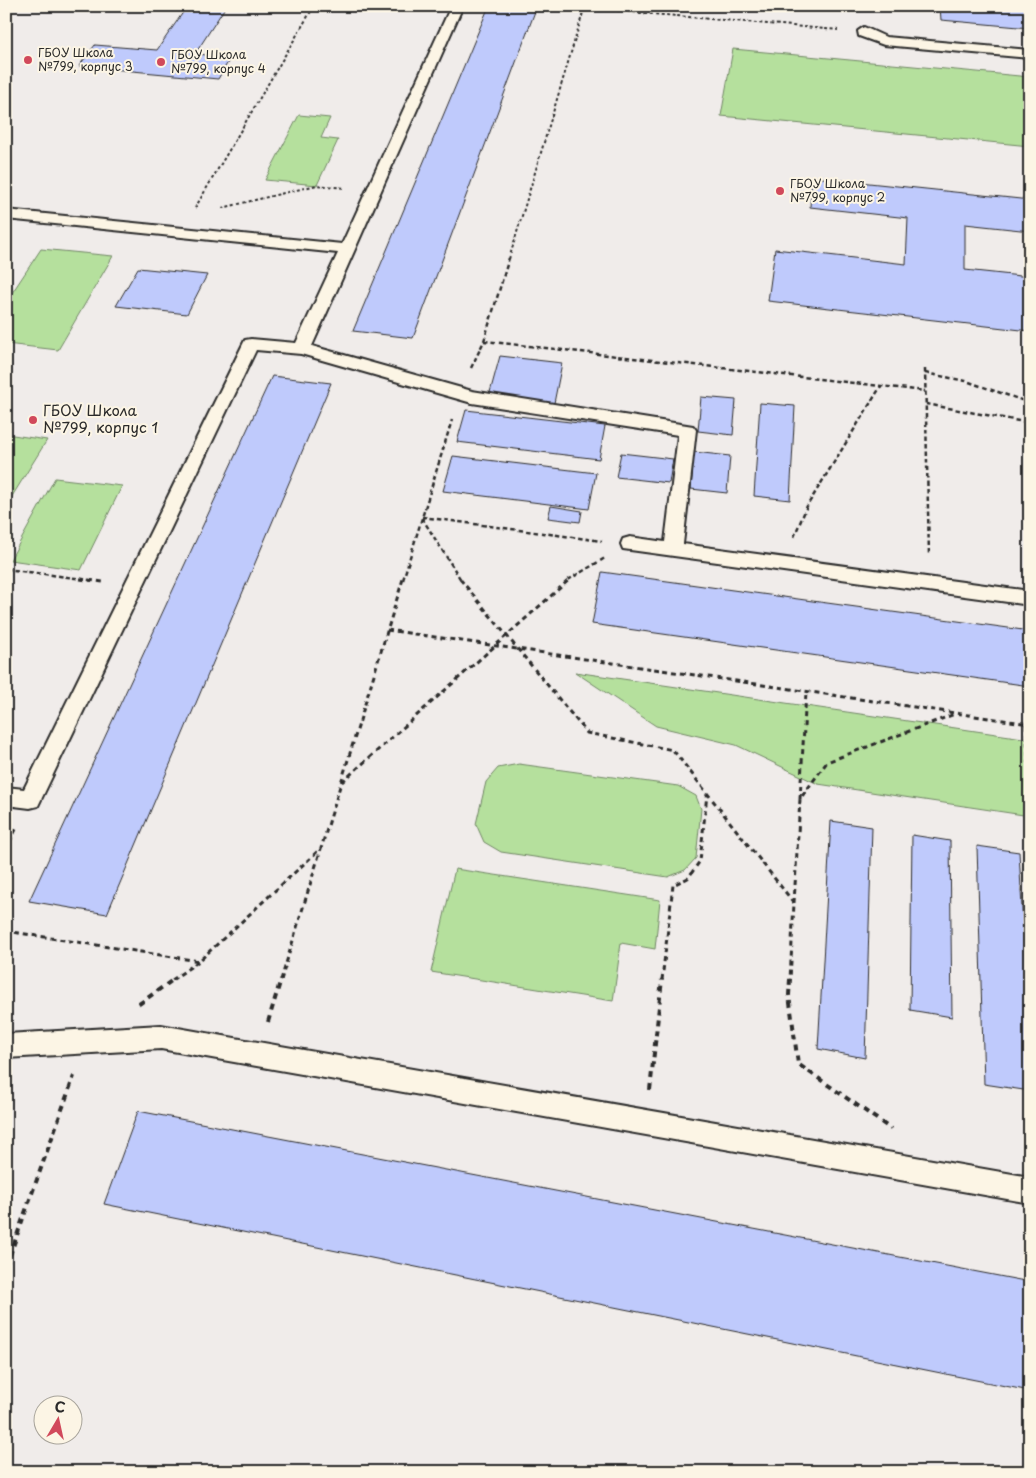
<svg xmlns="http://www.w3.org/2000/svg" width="1036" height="1478" font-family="'Playpen Sans',sans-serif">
<rect width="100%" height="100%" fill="#f0ecea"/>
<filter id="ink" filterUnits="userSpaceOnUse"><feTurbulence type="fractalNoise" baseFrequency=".02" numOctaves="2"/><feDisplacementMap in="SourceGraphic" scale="10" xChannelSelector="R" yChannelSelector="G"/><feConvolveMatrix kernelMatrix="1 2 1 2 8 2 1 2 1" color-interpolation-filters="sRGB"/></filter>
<g filter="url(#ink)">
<g fill="#b5e09d" stroke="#708664">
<path d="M 733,49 L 1030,77 L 1030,146 L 721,116 Z"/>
<path d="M 299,115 L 330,118 L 321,138 L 338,140 L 317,185 L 265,180 Z"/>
<path d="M 41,249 L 113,256 L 58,350 L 6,344 L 6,302 Z"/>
<path d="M 6,434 L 47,440 L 6,506 Z"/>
<path d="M 55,478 L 122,486 L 81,570 L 10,560 Z"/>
<path d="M 575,672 L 1030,739 L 1030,816 L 818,784 L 736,745 L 656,726 Z"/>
<path d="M 519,764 L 678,786 L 696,796 L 701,809 L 696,858 L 685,870 L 668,877 L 501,852 L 484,842 L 476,824 L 486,782 L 498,768 Z"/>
<path d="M 455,869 L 660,900 L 655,949 L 621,943 L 613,1001 L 431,972 Z"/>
</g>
<g fill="#bfcafc" stroke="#2b2b2b">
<path d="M 135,6 L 226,6 L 195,54 L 231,57 L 218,79 L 79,66 L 95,45 L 157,50 L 184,11 Z"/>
<path d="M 489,6 L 537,6 L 413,338 L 353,331 Z"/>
<path d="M 809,6 L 855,6 L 855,10 Z"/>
<path d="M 940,6 L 1030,6 L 1030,28 L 941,20 Z"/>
<path d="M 812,177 L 1030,200 L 1030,231 L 965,224 L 965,270 L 1030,277 L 1030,331 L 768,301 L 775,249 L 906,264 L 908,218 L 810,207 Z"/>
<path d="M 138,268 L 207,275 L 187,314 L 116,306 Z"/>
<path d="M 500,356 L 562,363 L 554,403 L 489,396 Z"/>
<path d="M 272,376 L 331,383 L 107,914 L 29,901 Z"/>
<path d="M 701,397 L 736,400 L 733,435 L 698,431 Z"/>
<path d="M 760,403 L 795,406 L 790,500 L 754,496 Z"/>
<path d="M 466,410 L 605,426 L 599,459 L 457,442 Z"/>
<path d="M 694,452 L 730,456 L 727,493 L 691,489 Z"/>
<path d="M 621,453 L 673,459 L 669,483 L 616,477 Z"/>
<path d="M 453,456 L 596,473 L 589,509 L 443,491 Z"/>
<path d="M 551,506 L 582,511 L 580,522 L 548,518 Z"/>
<path d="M 602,572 L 1030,631 L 1030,686 L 592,624 Z"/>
<path d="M 831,821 L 872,827 L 865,1058 L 818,1049 Z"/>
<path d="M 912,835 L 950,841 L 952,1017 L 910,1010 Z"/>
<path d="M 977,846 L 1019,852 L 1030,1057 L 1030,1091 L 984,1084 Z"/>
<path d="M 138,1111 L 1030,1282 L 1030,1391 L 104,1204 Z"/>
</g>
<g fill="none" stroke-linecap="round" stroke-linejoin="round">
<defs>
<g id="service">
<path d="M 451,6 L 463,6 L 312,346 L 472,391 L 693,426 L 696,430 L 683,544 L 1030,591 L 1030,605 L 623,549 L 621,544 L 623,539 L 630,537 L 665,542 L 678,435 L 472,403 L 301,354 L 256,350 L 38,806 L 30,808 L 6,805 L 6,787 L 24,789 L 243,344 L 245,340 L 251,339 L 296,343 L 338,253 L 6,219 L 6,210 L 342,244 Z"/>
<path d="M 864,27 L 886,37 L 1030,50 L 1030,58 L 884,45 L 859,36 L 858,31 Z"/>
<path d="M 161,1025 L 1030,1177 L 1030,1203 L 161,1049 L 6,1058 L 6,1034 Z"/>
</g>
</defs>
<use href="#service" stroke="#2b2b2b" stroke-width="4"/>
<g stroke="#2b2b2b" stroke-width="2" stroke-dasharray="3 2.5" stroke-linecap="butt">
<path d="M 584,8 L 838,30"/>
<path d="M 195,208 L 314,6"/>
<path d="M 222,208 L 317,185 L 345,188"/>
<path d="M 509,259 L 585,6"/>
</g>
<g stroke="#2b2b2b" stroke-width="2.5" stroke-dasharray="4.5 3" stroke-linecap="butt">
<path d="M 484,341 L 925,391"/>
<path d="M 471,368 L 484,341 L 509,258"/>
<path d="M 925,369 L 929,556"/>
<path d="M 925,373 L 966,381 L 1030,403"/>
<path d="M 926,404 L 1030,423"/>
<path d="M 422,517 L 602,541"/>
<path d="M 422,518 L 461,580"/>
<path d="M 794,537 L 807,506 L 881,386"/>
<path d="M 6,569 L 90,580"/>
<path d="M 403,580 L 452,420"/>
<path d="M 568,580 L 605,558"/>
</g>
<g stroke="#2b2b2b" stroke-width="3" stroke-dasharray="5 4" stroke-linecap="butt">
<path d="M 80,579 L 103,582"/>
<path d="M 460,579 L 587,733 L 673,750 L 794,903 L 790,980"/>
<path d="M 387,630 L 1030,724"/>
<path d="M 1026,724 L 1030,786"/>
<path d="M 342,782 L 570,579"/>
<path d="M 800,799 L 806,692"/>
<path d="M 6,850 L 17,827"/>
<path d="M 794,903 L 800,799 L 827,762 L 955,714"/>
<path d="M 6,931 L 199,961"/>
<path d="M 172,980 L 199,961 L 320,849"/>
<path d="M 281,980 L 403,579"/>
<path d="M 662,980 L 673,885 L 688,878 L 700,861 L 707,794"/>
</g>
<g stroke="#2b2b2b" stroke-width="4" stroke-dasharray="6 5" stroke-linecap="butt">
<path d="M 790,979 L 789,995 L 798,1064 L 891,1129"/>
<path d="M 139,1004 L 174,979"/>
<path d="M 268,1022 L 281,979"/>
<path d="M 650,1090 L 662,979"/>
<path d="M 6,1266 L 74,1076"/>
</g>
<use href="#service" fill="#fcf5e5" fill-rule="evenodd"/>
</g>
</g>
<g fill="#d1495b" stroke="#fcf5e5" stroke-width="2">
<circle cx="28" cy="60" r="5"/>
<circle cx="161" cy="62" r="5"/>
<circle cx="780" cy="191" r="5"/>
<circle cx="33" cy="420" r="5"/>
</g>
<g text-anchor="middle" stroke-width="4" stroke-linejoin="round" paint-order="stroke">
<g font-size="12" fill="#2b2b2b" stroke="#fcf5e5" text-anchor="start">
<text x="38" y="57">ГБОУ Школа<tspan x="38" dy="14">№799, корпус 3</tspan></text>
<text x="171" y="59">ГБОУ Школа<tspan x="171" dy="14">№799, корпус 4</tspan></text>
<text x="790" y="188">ГБОУ Школа<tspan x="790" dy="14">№799, корпус 2</tspan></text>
</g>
<g font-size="15" fill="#2b2b2b" stroke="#fcf5e5" text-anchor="start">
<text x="43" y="416">ГБОУ Школа<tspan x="43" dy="17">№799, корпус 1</tspan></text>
</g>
</g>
<rect width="1036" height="1478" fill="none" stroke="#fcf5e5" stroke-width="25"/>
<rect x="12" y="12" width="1011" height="1453" fill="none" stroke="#2b2b2b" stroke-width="2" filter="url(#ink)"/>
<g transform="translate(58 1420) rotate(9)"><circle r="24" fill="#fcf5e5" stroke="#a8a49b"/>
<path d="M0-4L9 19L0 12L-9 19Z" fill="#d1495b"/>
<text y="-8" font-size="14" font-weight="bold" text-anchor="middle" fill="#2b2b2b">С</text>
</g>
</svg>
